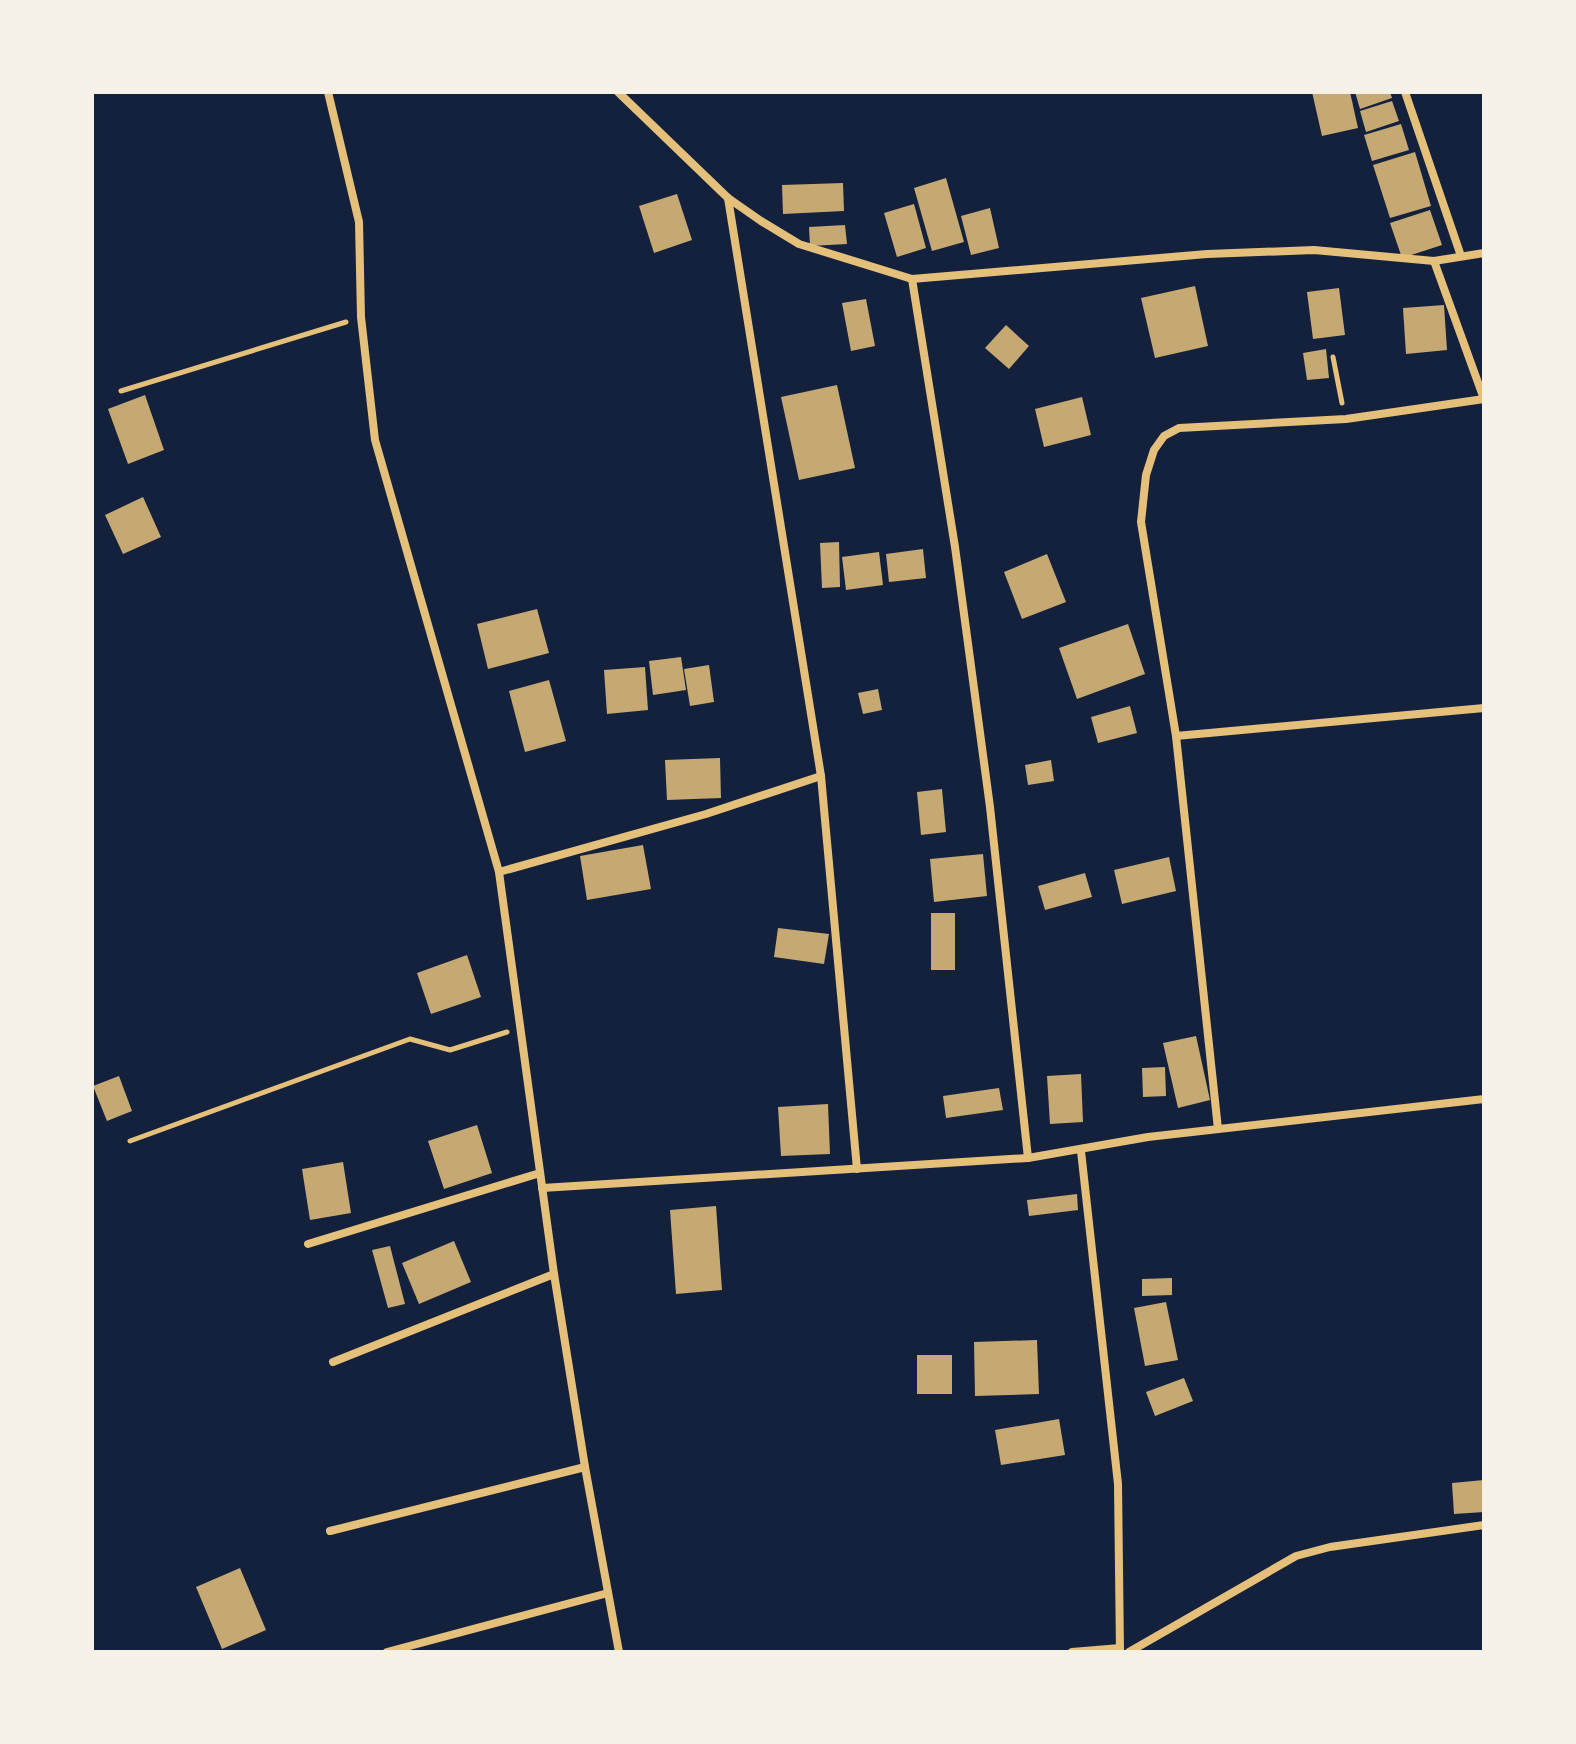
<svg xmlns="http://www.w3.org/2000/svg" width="1576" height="1744" font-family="Inter,sans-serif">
<rect width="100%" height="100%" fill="#14213d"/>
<g fill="#c6a872">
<path d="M 1312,92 L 1350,92 L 1358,128 L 1322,136 Z"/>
<path d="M 1355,92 L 1390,92 L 1392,98 L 1360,109 Z"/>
<path d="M 1392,101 L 1399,121 L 1366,132 L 1360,111 Z"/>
<path d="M 1401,124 L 1409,150 L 1372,161 L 1364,135 Z"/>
<path d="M 1415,152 L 1431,206 L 1390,218 L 1373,165 Z"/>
<path d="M 946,178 L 964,242 L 932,251 L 914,188 Z"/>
<path d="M 843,183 L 844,211 L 783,214 L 782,185 Z"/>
<path d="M 677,194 L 692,240 L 654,253 L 639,206 Z"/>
<path d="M 914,204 L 926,248 L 897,257 L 884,213 Z"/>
<path d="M 990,208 L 999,248 L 971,255 L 961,216 Z"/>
<path d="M 1430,210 L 1442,245 L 1402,258 L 1390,223 Z"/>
<path d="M 845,225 L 847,244 L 810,246 L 809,227 Z"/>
<path d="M 1195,286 L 1208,346 L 1155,358 L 1141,298 Z"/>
<path d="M 1339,288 L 1345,335 L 1313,339 L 1307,292 Z"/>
<path d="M 866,299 L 875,346 L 851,351 L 842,303 Z"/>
<path d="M 1444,305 L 1447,350 L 1406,354 L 1403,308 Z"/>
<path d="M 1006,325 L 1029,346 L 1009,369 L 985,348 Z"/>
<path d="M 1326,349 L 1329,378 L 1307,380 L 1303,353 Z"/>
<path d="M 837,385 L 855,468 L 799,480 L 781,397 Z"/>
<path d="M 145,395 L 164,450 L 128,464 L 108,409 Z"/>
<path d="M 1082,397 L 1091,435 L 1044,447 L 1035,409 Z"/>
<path d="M 143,497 L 161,537 L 123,554 L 105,515 Z"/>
<path d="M 839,542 L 840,587 L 822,588 L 820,543 Z"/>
<path d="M 923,549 L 926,578 L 889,582 L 886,554 Z"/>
<path d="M 879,552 L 883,585 L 846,590 L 842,557 Z"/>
<path d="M 1047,554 L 1066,602 L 1022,619 L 1004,572 Z"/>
<path d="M 537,609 L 549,653 L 488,669 L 477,624 Z"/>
<path d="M 1128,624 L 1145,674 L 1077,699 L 1059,648 Z"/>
<path d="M 681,657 L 686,690 L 653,695 L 649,661 Z"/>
<path d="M 709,665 L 714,702 L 690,706 L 684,669 Z"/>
<path d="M 645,667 L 648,710 L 607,714 L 604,670 Z"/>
<path d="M 549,680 L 566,741 L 525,752 L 509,691 Z"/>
<path d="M 878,689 L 882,710 L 863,714 L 858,693 Z"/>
<path d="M 1130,706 L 1137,733 L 1098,743 L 1091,717 Z"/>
<path d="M 720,758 L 721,798 L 667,800 L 665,760 Z"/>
<path d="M 1051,760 L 1054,781 L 1028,785 L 1025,765 Z"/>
<path d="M 942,789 L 946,832 L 921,835 L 917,792 Z"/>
<path d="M 643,845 L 651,889 L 587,900 L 580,856 Z"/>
<path d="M 983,854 L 987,896 L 934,902 L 930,859 Z"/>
<path d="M 1169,857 L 1176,891 L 1122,904 L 1114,870 Z"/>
<path d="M 1085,873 L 1092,897 L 1045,910 L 1038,886 Z"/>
<rect x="931" y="913" width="24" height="57"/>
<path d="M 778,928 L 829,934 L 824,964 L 774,957 Z"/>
<path d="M 467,955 L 481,997 L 431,1014 L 417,973 Z"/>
<path d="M 1196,1036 L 1210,1100 L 1178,1108 L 1163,1043 Z"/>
<path d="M 1165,1067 L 1166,1096 L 1143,1097 L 1142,1068 Z"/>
<path d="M 1081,1074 L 1083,1122 L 1050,1124 L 1047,1076 Z"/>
<path d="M 119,1076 L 132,1111 L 107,1121 L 93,1086 Z"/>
<path d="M 999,1088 L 1003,1110 L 946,1118 L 943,1096 Z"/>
<path d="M 828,1104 L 830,1154 L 781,1156 L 778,1107 Z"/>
<path d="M 477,1125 L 492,1173 L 444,1189 L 428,1141 Z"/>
<path d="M 343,1162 L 351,1213 L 310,1220 L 302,1169 Z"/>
<path d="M 1077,1194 L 1078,1210 L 1029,1216 L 1027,1200 Z"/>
<path d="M 716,1206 L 722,1290 L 676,1294 L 670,1210 Z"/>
<path d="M 454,1241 L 471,1282 L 419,1304 L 402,1263 Z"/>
<path d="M 390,1246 L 405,1304 L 388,1308 L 372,1250 Z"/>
<path d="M 1172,1278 L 1172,1295 L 1142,1296 L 1142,1279 Z"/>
<path d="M 1166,1302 L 1178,1360 L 1145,1366 L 1134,1308 Z"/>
<path d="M 1037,1340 L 1039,1394 L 975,1396 L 974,1342 Z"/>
<rect x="917" y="1355" width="35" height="39"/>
<path d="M 1184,1378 L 1193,1401 L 1155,1416 L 1146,1392 Z"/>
<path d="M 1059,1419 L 1065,1455 L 1001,1465 L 995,1430 Z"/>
<path d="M 1484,1480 L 1484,1512 L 1454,1514 L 1452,1483 Z"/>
<path d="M 240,1568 L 266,1630 L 222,1649 L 196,1587 Z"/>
</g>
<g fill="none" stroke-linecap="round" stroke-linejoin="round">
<g stroke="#e5c07b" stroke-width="5">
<path d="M 1333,357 L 1342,403"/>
<path d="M 121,391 L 346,322"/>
<path d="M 130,1141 L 410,1039 L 450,1050 L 507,1032"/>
</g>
<g stroke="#e5c07b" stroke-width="8">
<path d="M 328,92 L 359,222 L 361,317 L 375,440 L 499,872 L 554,1274 L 585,1467 L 619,1652"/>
<path d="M 618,92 L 728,198 L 761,221 L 799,244 L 912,279 L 1207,254 L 1314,250 L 1434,261 L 1484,253"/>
<path d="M 1405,92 L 1461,256"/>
<path d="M 728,198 L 821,776 L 857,1169"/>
<path d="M 1434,261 L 1484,399"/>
<path d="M 912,279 L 955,547 L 990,807 L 1028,1158"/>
<path d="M 1176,736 L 1484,708"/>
<path d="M 499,872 L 706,814 L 821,776"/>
<path d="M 1218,1129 L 1176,736 L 1141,522 L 1146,475 L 1154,450 L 1164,436 L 1179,428 L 1346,419 L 1484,399"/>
<path d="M 1081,1151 L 1118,1484 L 1120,1652"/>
<path d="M 542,1188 L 1028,1158 L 1148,1137 L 1484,1099"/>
<path d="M 308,1244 L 540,1173"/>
<path d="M 333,1362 L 554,1274"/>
<path d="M 330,1531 L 585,1467"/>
<path d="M 387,1652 L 608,1593"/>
<path d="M 1072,1652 L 1120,1648"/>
<path d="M 1129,1652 L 1296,1556 L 1330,1547 L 1484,1525"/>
</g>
</g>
<rect width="1576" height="1744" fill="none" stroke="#f6f1e7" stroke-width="188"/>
</svg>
